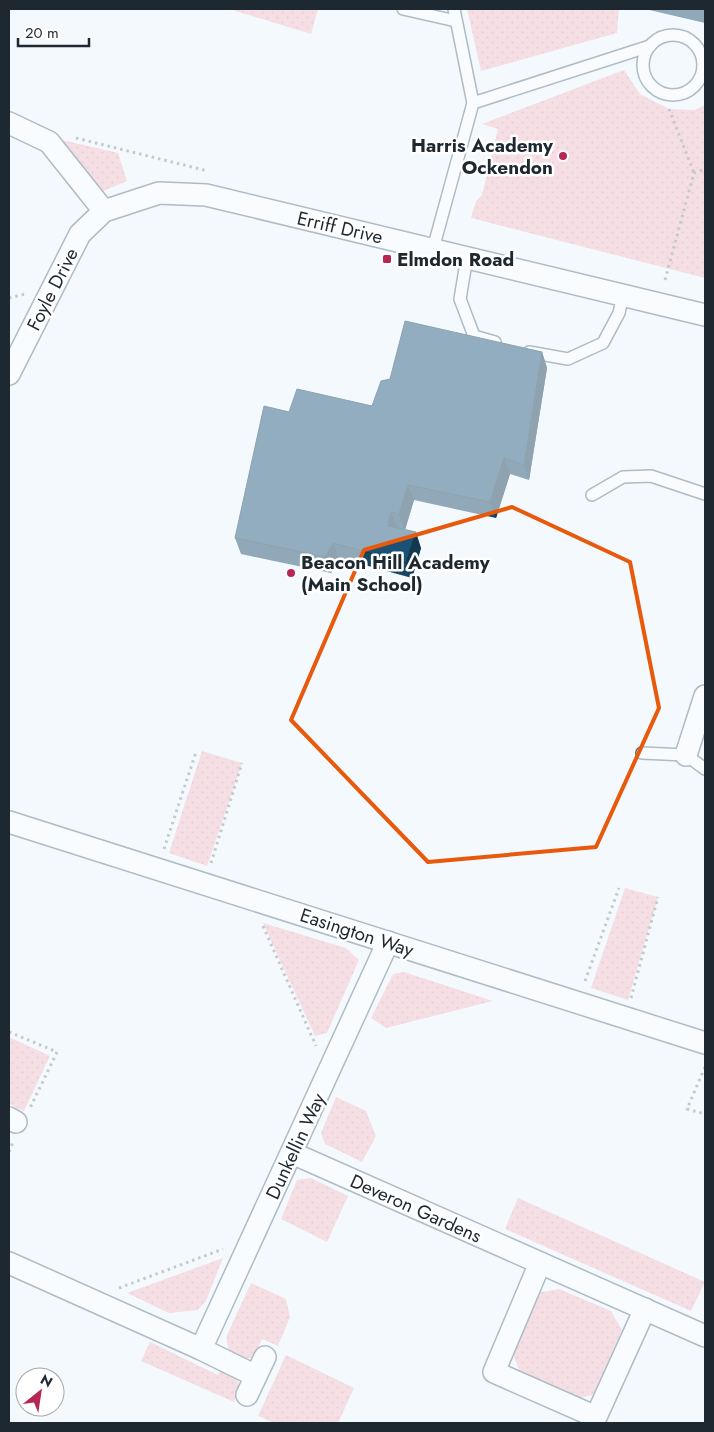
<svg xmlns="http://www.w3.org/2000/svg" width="714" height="1432" font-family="Jost,sans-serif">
<defs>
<pattern id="grass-dots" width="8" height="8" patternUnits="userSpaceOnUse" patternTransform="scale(1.25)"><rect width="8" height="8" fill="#f7bdc6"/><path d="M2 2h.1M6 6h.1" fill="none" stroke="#d3a2aa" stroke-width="1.8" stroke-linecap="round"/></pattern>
</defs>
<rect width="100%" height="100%" fill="#f4f9fd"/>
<g fill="url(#grass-dots)">
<path d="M 229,9 L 318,9 L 311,34 Z"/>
<path d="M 467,9 L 619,9 L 617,33 L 481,71 Z"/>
<path d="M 624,70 L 640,94 L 669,109 L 695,110 L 705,105 L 705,278 L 471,218 L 476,201 L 482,195 L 498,129 L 482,124 Z"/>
<path d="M 62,140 L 118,153 L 127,181 L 101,192 Z"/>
<path d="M 202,751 L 242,763 L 207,866 L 169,853 Z"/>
<path d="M 625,888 L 658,897 L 628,1000 L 591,988 Z"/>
<path d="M 263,923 L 346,948 L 359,960 L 327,1033 L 315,1036 Z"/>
<path d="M 404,972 L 493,1001 L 386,1028 L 371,1018 L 393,974 Z"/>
<path d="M 9,1037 L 50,1056 L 24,1111 L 9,1104 Z"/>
<path d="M 336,1097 L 366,1111 L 376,1136 L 362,1162 L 325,1144 L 321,1133 Z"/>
<path d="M 311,1178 L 348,1196 L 327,1242 L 281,1219 L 297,1180 Z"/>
<path d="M 518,1198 L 705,1282 L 691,1311 L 505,1229 Z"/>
<path d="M 223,1258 L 206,1301 L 198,1310 L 169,1313 L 127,1293 Z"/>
<path d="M 251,1283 L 286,1299 L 290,1317 L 278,1346 L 262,1339 L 253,1358 C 237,1359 225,1353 227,1335 Z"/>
<path d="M 559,1289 L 611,1311 L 622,1330 L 593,1395 L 571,1400 L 522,1377 L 512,1352 L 541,1292 Z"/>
<path d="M 150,1342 L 218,1375 L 220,1369 L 234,1376 L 240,1385 L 234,1402 L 141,1361 Z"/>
<path d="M 286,1355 L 354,1388 L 338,1423 L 274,1423 L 258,1416 Z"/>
</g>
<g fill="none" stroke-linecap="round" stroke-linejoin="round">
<defs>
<g id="lane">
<path d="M 403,9 L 456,21"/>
<path d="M 454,9 L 473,103"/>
<circle cx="673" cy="65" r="30"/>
<path d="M 433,249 L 473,103 L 650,46"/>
<path d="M 467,257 L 460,299 L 474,336 L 495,342"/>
<path d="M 529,352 L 568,359 L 603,343 L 619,313 L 623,295"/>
<path d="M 592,495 L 623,477 L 651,476 L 705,494"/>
<path d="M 642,753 L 686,755 L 705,769"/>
</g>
<g id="street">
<path d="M 9,123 L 49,142 L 104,211"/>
<path d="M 9,374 L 80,234 L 104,211 L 159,193 L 206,195 L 705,315"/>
<path d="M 686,755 L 705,696"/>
<path d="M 9,822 L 705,1043"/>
<path d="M 9,1118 L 16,1122"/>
<path d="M 292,1153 L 705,1336"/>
<path d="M 9,1263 L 201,1349 L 388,942"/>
<path d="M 540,1263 L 494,1372 L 596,1417 L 645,1309"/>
<path d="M 201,1349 L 256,1376"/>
<path d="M 247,1395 L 265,1357"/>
</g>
</defs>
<use href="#lane" stroke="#5a7183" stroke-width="14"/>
<use href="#street" stroke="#5a7183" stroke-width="24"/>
<g stroke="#889096" stroke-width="3" stroke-dasharray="2.5 4" stroke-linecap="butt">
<path d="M 669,109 L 694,173"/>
<path d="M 76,138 L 208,171"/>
<path d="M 665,280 L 694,173 L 705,169"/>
<path d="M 9,298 L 25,294"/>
<path d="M 164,849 L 196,752"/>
<path d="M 211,863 L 242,763"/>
<path d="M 263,926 L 316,1046"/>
<path d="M 585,981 L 619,888"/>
<path d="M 631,998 L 658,897"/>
<path d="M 9,1032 L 57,1052 L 30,1108"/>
<path d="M 705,1067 L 687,1109 L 705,1114"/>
<path d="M 9,1152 L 13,1142"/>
<path d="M 119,1288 L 223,1249"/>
</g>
<use href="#lane" stroke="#fff" stroke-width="11"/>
<use href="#street" stroke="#fff" stroke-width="21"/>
</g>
<g fill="#174664">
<path d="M 645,9 L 705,9 L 705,23 Z"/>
<path d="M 542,352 L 547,368 L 529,480 L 510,474 L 496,518 L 414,500 L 405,530 L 421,548 L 412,578 L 339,558 L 331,573 L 241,554 L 235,538 L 289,412 L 372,406 Z"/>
</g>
<g fill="#133951">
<path d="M 542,352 L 547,368 L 529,480 L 524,465 Z"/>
<path d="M 504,458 L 510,474 L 496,518 L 490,502 Z"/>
<path d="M 408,485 L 414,500 L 405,530 L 399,514 Z"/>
<path d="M 391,512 L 397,527 L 394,542 L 388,526 Z"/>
<path d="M 416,532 L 421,548 L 412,578 L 406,563 Z"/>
<path d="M 333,543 L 339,558 L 331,573 L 325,557 Z"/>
</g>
<path fill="#1b5174" stroke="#133951" d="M 405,321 L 542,352 L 524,465 L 504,458 L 490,502 L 408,485 L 399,514 L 391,512 L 388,526 L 416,532 L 406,563 L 333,543 L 325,557 L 235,538 L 264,406 L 289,412 L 297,389 L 372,406 L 381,381 L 390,379 Z"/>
<path d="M0 0H714V1432H0ZM 512,507 L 630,562 L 659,708 L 596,847 L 428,862 L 291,720 L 364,550 Z" fill="#f4f9fd" fill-opacity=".55" fill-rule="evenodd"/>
<path fill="none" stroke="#e8590c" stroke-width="4" stroke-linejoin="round" d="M 512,507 L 630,562 L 659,708 L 596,847 L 428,862 L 291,720 L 364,550 Z"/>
<g fill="#b72755" stroke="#fff" stroke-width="2">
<circle cx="563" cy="156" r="5"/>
<rect x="382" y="254" width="10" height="10" rx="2.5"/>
<circle cx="291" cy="573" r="5"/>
</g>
<g text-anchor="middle" stroke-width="5" stroke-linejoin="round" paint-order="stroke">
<g font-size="19" font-weight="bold" fill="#1e2830" stroke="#fff" text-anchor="start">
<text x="553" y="152" text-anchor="end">Harris Academy<tspan x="553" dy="22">Ockendon</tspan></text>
<text x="397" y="266">Elmdon Road</text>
<text x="301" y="569">Beacon Hill Academy<tspan x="301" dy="22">(Main School)</tspan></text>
</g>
<g font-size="19" fill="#1e2830" stroke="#fff">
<text transform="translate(340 227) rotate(13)" y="7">Erriff Drive</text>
<text transform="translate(52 289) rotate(-63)" y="7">Foyle Drive</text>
<text transform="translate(357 932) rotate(18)" y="7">Easington Way</text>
<text transform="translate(295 1146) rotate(-65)" y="7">Dunkellin Way</text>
<text transform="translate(416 1208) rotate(24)" y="7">Deveron Gardens</text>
</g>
</g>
<rect width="714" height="1432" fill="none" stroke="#1e2830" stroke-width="20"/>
<g transform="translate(40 1392) rotate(30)"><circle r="24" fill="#ffffff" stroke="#a5a9ac"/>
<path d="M0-4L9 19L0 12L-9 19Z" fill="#b72755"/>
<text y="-8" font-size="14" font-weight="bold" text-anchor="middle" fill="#1e2830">N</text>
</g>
<path d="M18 38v8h71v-8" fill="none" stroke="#1e2830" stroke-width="2.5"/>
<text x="25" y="38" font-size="15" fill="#1e2830" stroke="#ffffff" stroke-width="4" paint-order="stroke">20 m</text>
</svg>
